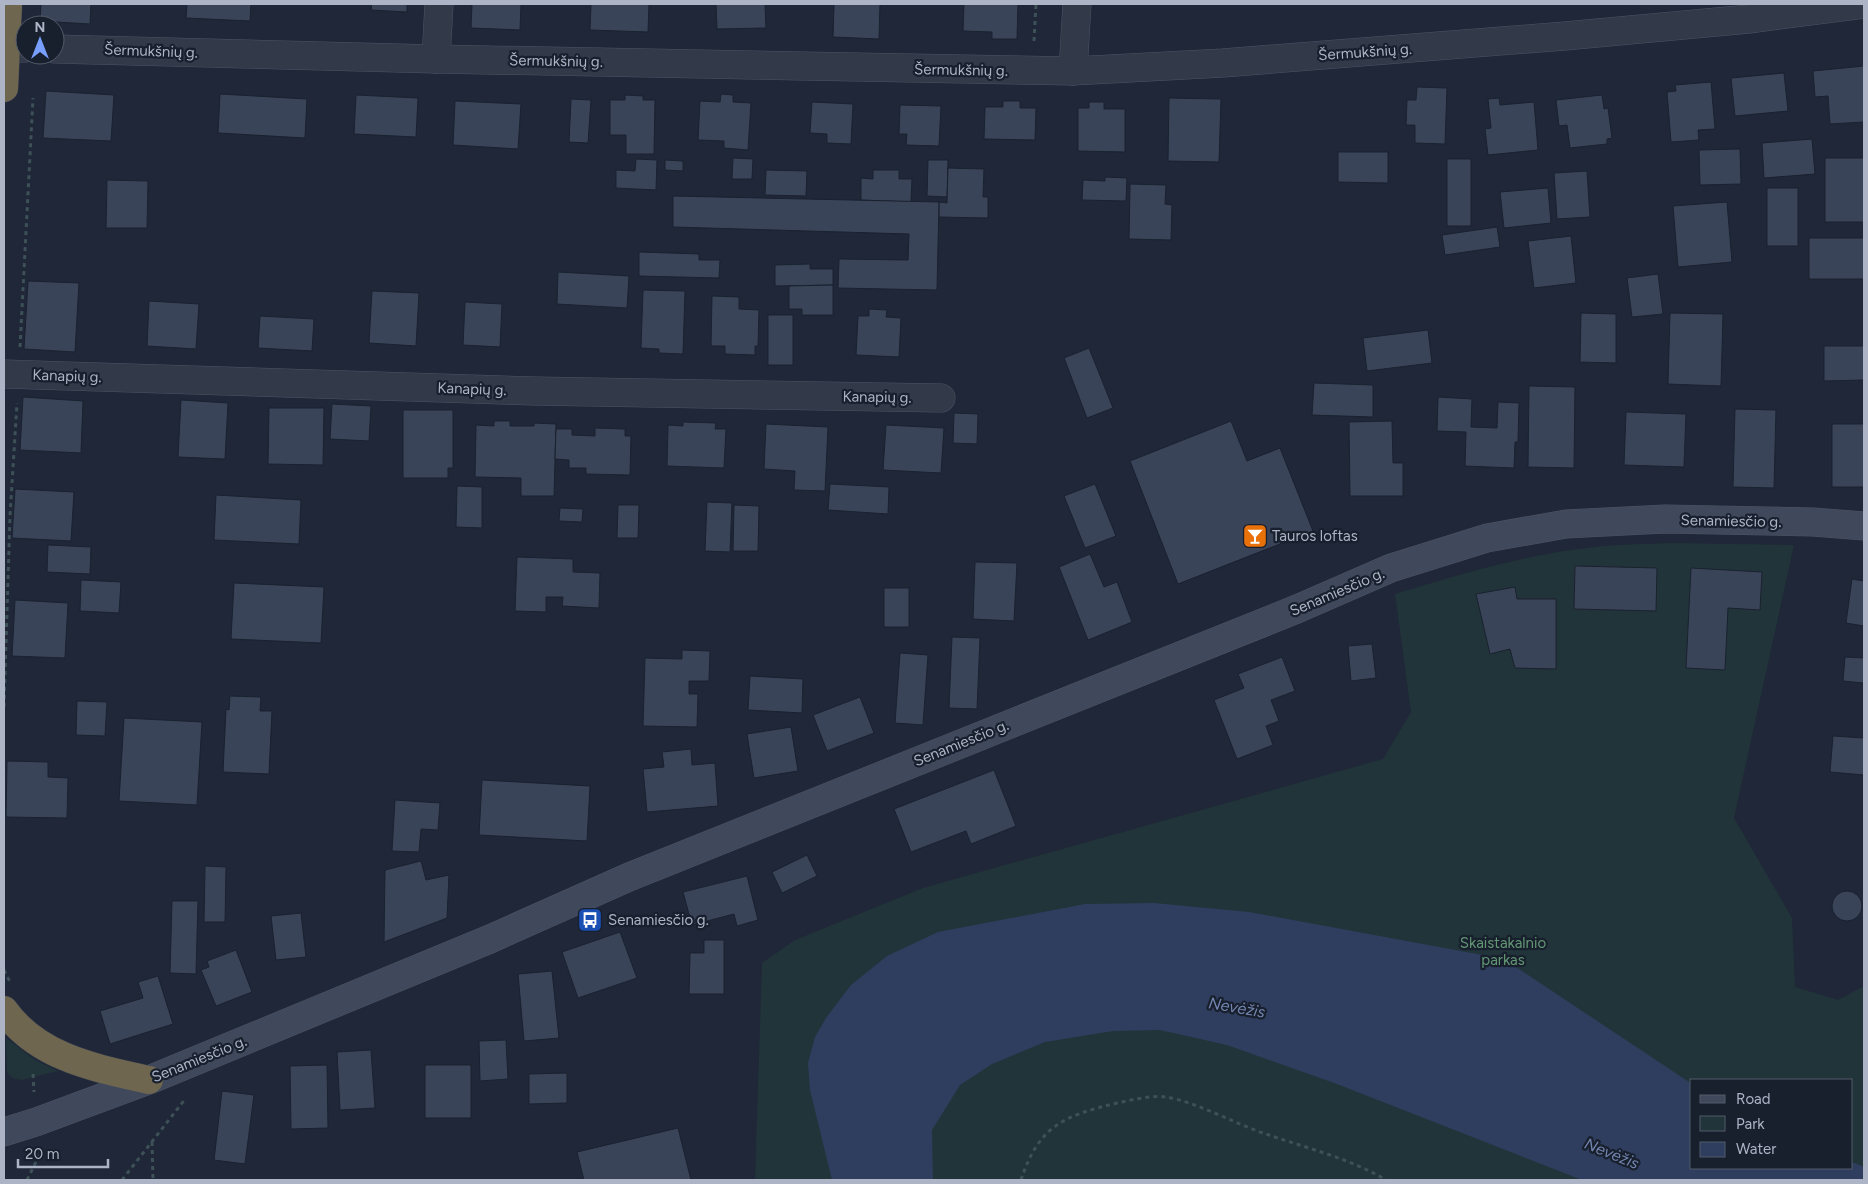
<svg xmlns="http://www.w3.org/2000/svg" width="1868" height="1184" font-family="Figtree,sans-serif">
<rect width="100%" height="100%" fill="#1f2738"/>
<g fill="#213439" fill-rule="evenodd">
<path d="M 1671,543 L 1794,545 L 1734,818 L 1792,918 L 1795,987 L 1838,1000 L 1864,986 L 1864,1180 L 755,1180 L 762,963 L 795,940 L 923,888 L 1383,759 L 1411,712 L 1395,594 C 1460,574 1527,554 1595,547 C 1620,544 1646,544 1671,543 ZM 1692,1080 L 1852,1080 L 1852,1168 L 1692,1168 Z"/>
<path d="M 6,1038 L 35,1060 L 58,1071 L 22,1080 L 12,1078 L 7,1072 Z"/>
</g>
<path fill="#2f3e5f" d="M 1154,903 L 1249,912 L 1504,959 L 1692,1084 L 1692,1168 L 1852,1168 L 1852,1162 L 1864,1167 L 1864,1180 L 1582,1180 L 1337,1084 L 1227,1045 L 1160,1030 L 1113,1031 L 1045,1042 L 992,1064 L 960,1085 L 932,1130 L 933,1180 L 832,1180 L 810,1090 L 808,1063 L 815,1037 L 826,1018 L 851,985 L 887,956 L 938,932 L 1085,904 Z"/>
<g fill="#3a4459" stroke="#1a212f">
<path d="M 41,4 L 91,4 L 90,24 L 40,21 Z"/>
<path d="M 187,4 L 251,4 L 250,21 L 186,18 Z"/>
<path d="M 372,4 L 407,4 L 407,12 L 371,10 Z"/>
<path d="M 472,4 L 521,4 L 520,30 L 471,28 Z"/>
<path d="M 591,4 L 649,4 L 648,32 L 590,30 Z"/>
<path d="M 716,4 L 765,4 L 766,28 L 717,29 Z"/>
<path d="M 834,4 L 880,4 L 879,39 L 833,37 Z"/>
<path d="M 964,4 L 1018,4 L 1017,39 L 992,39 L 992,32 L 963,31 Z"/>
<path d="M 1864,66 L 1864,122 L 1830,124 L 1828,96 L 1815,97 L 1813,71 Z"/>
<path d="M 1784,73 L 1788,111 L 1735,116 L 1731,78 Z"/>
<path d="M 1711,82 L 1715,129 L 1698,130 L 1699,140 L 1671,142 L 1667,92 L 1676,91 L 1675,85 Z"/>
<path d="M 1417,87 L 1447,88 L 1445,144 L 1415,143 L 1415,125 L 1406,125 L 1407,100 L 1416,100 Z"/>
<path d="M 46,91 L 114,95 L 111,141 L 43,138 Z"/>
<path d="M 220,94 L 307,99 L 305,138 L 218,133 Z"/>
<path d="M 721,94 L 733,95 L 733,102 L 751,103 L 748,150 L 724,148 L 724,141 L 698,140 L 700,101 L 720,102 Z"/>
<path d="M 356,95 L 418,98 L 416,137 L 354,134 Z"/>
<path d="M 625,95 L 643,96 L 643,100 L 655,100 L 654,154 L 626,154 L 626,135 L 610,135 L 610,100 L 625,100 Z"/>
<path d="M 1602,95 L 1604,109 L 1608,108 L 1612,138 L 1607,139 L 1607,144 L 1570,148 L 1567,125 L 1559,126 L 1556,100 Z"/>
<path d="M 1169,98 L 1221,99 L 1219,162 L 1168,161 Z"/>
<path d="M 1499,98 L 1500,105 L 1534,102 L 1538,150 L 1488,155 L 1485,129 L 1491,128 L 1488,99 Z"/>
<path d="M 571,99 L 591,100 L 588,143 L 569,142 Z"/>
<path d="M 455,101 L 521,104 L 518,149 L 453,145 Z"/>
<path d="M 1003,101 L 1020,101 L 1020,108 L 1036,108 L 1035,140 L 984,139 L 985,107 L 1003,107 Z"/>
<path d="M 812,102 L 853,104 L 851,144 L 827,143 L 827,134 L 810,133 Z"/>
<path d="M 1089,102 L 1104,102 L 1104,109 L 1125,109 L 1125,152 L 1078,151 L 1078,108 L 1089,108 Z"/>
<path d="M 900,105 L 941,106 L 939,146 L 906,145 L 907,134 L 899,134 Z"/>
<path d="M 1812,139 L 1815,174 L 1764,178 L 1762,143 Z"/>
<path d="M 1740,149 L 1741,184 L 1700,185 L 1699,150 Z"/>
<path d="M 1338,152 L 1388,152 L 1388,183 L 1338,182 Z"/>
<path d="M 733,158 L 753,159 L 752,179 L 732,179 Z"/>
<rect x="1825" y="158" width="39" height="64"/>
<path d="M 636,159 L 657,160 L 656,190 L 616,188 L 616,170 L 635,171 Z"/>
<rect x="1447" y="159" width="24" height="67"/>
<path d="M 665,160 L 683,161 L 683,171 L 665,170 Z"/>
<path d="M 928,160 L 948,160 L 947,197 L 927,196 Z"/>
<path d="M 948,168 L 984,169 L 983,197 L 988,197 L 988,218 L 939,217 L 939,202 L 947,203 Z"/>
<path d="M 766,170 L 807,171 L 806,196 L 765,195 Z"/>
<path d="M 873,170 L 899,170 L 899,179 L 912,179 L 911,202 L 861,200 L 861,178 L 873,179 Z"/>
<path d="M 1587,171 L 1590,217 L 1557,219 L 1554,173 Z"/>
<path d="M 1105,177 L 1127,178 L 1126,201 L 1082,200 L 1083,180 L 1105,181 Z"/>
<path d="M 107,180 L 148,181 L 147,228 L 106,228 Z"/>
<path d="M 1130,184 L 1166,185 L 1165,204 L 1172,205 L 1171,240 L 1129,239 Z"/>
<path d="M 1548,188 L 1551,223 L 1504,228 L 1500,192 Z"/>
<rect x="1767" y="188" width="31" height="58"/>
<path d="M 673,196 L 939,202 L 937,290 L 838,288 L 839,259 L 908,260 L 909,234 L 673,227 Z"/>
<path d="M 1727,202 L 1732,262 L 1678,267 L 1673,206 Z"/>
<path d="M 1497,227 L 1500,247 L 1445,255 L 1442,235 Z"/>
<path d="M 1571,236 L 1576,283 L 1534,288 L 1528,241 Z"/>
<rect x="1809" y="238" width="55" height="41"/>
<path d="M 639,252 L 699,254 L 699,260 L 720,260 L 719,278 L 639,276 Z"/>
<path d="M 810,264 L 810,269 L 833,269 L 833,285 L 775,286 L 775,265 Z"/>
<path d="M 558,272 L 629,276 L 627,308 L 557,304 Z"/>
<path d="M 1658,274 L 1663,314 L 1632,317 L 1627,278 Z"/>
<path d="M 28,281 L 79,283 L 75,352 L 24,349 Z"/>
<path d="M 833,285 L 833,315 L 802,315 L 802,309 L 789,309 L 789,286 Z"/>
<path d="M 643,290 L 685,291 L 683,354 L 659,353 L 659,349 L 641,348 Z"/>
<path d="M 372,291 L 419,293 L 416,346 L 369,343 Z"/>
<path d="M 712,296 L 739,297 L 739,309 L 759,310 L 758,346 L 755,346 L 755,355 L 725,354 L 725,346 L 711,346 Z"/>
<path d="M 149,301 L 199,304 L 196,349 L 147,346 Z"/>
<path d="M 465,302 L 502,304 L 500,347 L 463,345 Z"/>
<path d="M 869,309 L 887,310 L 886,317 L 901,318 L 899,357 L 856,355 L 858,316 L 869,316 Z"/>
<path d="M 1581,313 L 1616,314 L 1616,363 L 1580,362 Z"/>
<path d="M 1670,313 L 1723,314 L 1721,386 L 1668,384 Z"/>
<rect x="768" y="315" width="25" height="50"/>
<path d="M 260,316 L 314,319 L 312,351 L 258,348 Z"/>
<path d="M 1428,330 L 1432,363 L 1367,371 L 1363,338 Z"/>
<path d="M 1824,346 L 1864,346 L 1864,380 L 1824,381 Z"/>
<path d="M 1089,348 L 1113,408 L 1087,418 L 1064,358 Z"/>
<path d="M 1314,383 L 1373,385 L 1373,417 L 1312,415 Z"/>
<path d="M 1529,386 L 1575,387 L 1574,468 L 1528,467 Z"/>
<path d="M 23,397 L 83,401 L 81,453 L 20,450 Z"/>
<path d="M 1438,397 L 1472,399 L 1471,427 L 1497,428 L 1498,402 L 1519,403 L 1518,442 L 1515,442 L 1514,468 L 1465,466 L 1466,432 L 1437,431 Z"/>
<path d="M 181,400 L 228,403 L 225,459 L 178,457 Z"/>
<path d="M 332,404 L 371,406 L 369,441 L 330,439 Z"/>
<path d="M 269,408 L 324,408 L 323,465 L 268,464 Z"/>
<path d="M 1735,409 L 1776,410 L 1774,488 L 1733,487 Z"/>
<path d="M 403,410 L 453,410 L 453,468 L 448,468 L 448,478 L 403,478 Z"/>
<path d="M 1626,412 L 1686,414 L 1684,467 L 1624,465 Z"/>
<path d="M 954,413 L 978,414 L 977,444 L 953,443 Z"/>
<path d="M 494,421 L 510,421 L 510,426 L 534,426 L 534,423 L 556,424 L 554,496 L 521,496 L 521,478 L 475,477 L 476,425 L 494,426 Z"/>
<path d="M 1231,421 L 1247,461 L 1280,448 L 1313,531 L 1178,584 L 1130,461 Z"/>
<path d="M 1392,421 L 1393,463 L 1403,463 L 1403,496 L 1350,496 L 1349,422 Z"/>
<path d="M 683,422 L 716,423 L 715,429 L 726,429 L 724,468 L 667,466 L 668,425 L 683,426 Z"/>
<path d="M 766,424 L 828,427 L 825,491 L 794,490 L 795,471 L 764,469 Z"/>
<rect x="1832" y="424" width="32" height="63"/>
<path d="M 886,425 L 944,428 L 941,473 L 883,470 Z"/>
<path d="M 595,428 L 625,429 L 625,436 L 631,436 L 630,475 L 586,474 L 586,468 L 569,468 L 569,460 L 555,459 L 556,429 L 572,429 L 572,435 L 595,436 Z"/>
<path d="M 830,484 L 889,487 L 888,514 L 828,510 Z"/>
<path d="M 1095,484 L 1116,536 L 1085,548 L 1064,496 Z"/>
<path d="M 457,486 L 482,487 L 482,528 L 456,527 Z"/>
<path d="M 15,489 L 74,492 L 71,541 L 12,538 Z"/>
<path d="M 216,495 L 301,500 L 299,544 L 214,540 Z"/>
<path d="M 707,502 L 732,503 L 730,552 L 705,551 Z"/>
<path d="M 618,505 L 639,505 L 638,538 L 617,538 Z"/>
<path d="M 734,505 L 759,506 L 758,551 L 733,551 Z"/>
<path d="M 560,508 L 583,509 L 582,522 L 559,521 Z"/>
<path d="M 48,545 L 91,547 L 90,574 L 47,572 Z"/>
<path d="M 1090,554 L 1104,587 L 1117,582 L 1132,622 L 1088,640 L 1059,567 Z"/>
<path d="M 517,557 L 573,559 L 573,572 L 600,573 L 599,608 L 562,606 L 563,597 L 546,597 L 546,612 L 515,611 Z"/>
<path d="M 975,562 L 1017,563 L 1014,621 L 973,619 Z"/>
<path d="M 1575,566 L 1657,568 L 1656,611 L 1574,609 Z"/>
<path d="M 1691,568 L 1762,572 L 1760,610 L 1728,608 L 1725,670 L 1686,668 Z"/>
<path d="M 1852,579 L 1864,581 L 1864,626 L 1846,623 Z"/>
<path d="M 81,580 L 121,582 L 119,613 L 80,611 Z"/>
<path d="M 234,583 L 324,587 L 321,643 L 231,639 Z"/>
<path d="M 1515,587 L 1517,599 L 1556,599 L 1556,669 L 1515,668 L 1510,649 L 1490,654 L 1476,594 Z"/>
<rect x="884" y="588" width="25" height="39"/>
<path d="M 15,600 L 68,603 L 65,658 L 12,656 Z"/>
<path d="M 952,637 L 980,638 L 977,709 L 949,708 Z"/>
<path d="M 1372,644 L 1376,678 L 1351,681 L 1348,646 Z"/>
<path d="M 682,650 L 710,651 L 709,681 L 689,681 L 689,694 L 698,694 L 697,727 L 643,726 L 645,658 L 682,659 Z"/>
<path d="M 900,653 L 928,655 L 923,725 L 895,723 Z"/>
<path d="M 1282,657 L 1295,691 L 1271,700 L 1279,721 L 1266,726 L 1273,745 L 1237,759 L 1214,700 L 1244,688 L 1238,674 Z"/>
<path d="M 1845,657 L 1864,658 L 1864,683 L 1843,681 Z"/>
<path d="M 750,676 L 803,679 L 802,713 L 748,710 Z"/>
<path d="M 230,696 L 261,697 L 260,711 L 272,711 L 269,774 L 223,772 L 226,709 L 229,710 Z"/>
<path d="M 860,697 L 874,733 L 827,751 L 813,715 Z"/>
<path d="M 77,701 L 107,702 L 105,736 L 76,735 Z"/>
<path d="M 124,718 L 202,722 L 197,805 L 119,801 Z"/>
<path d="M 791,727 L 798,771 L 754,778 L 747,734 Z"/>
<path d="M 1833,736 L 1864,738 L 1864,775 L 1830,772 Z"/>
<path d="M 691,749 L 692,765 L 715,763 L 718,806 L 647,812 L 643,769 L 664,767 L 662,752 Z"/>
<path d="M 7,761 L 48,762 L 48,777 L 68,778 L 67,818 L 6,817 Z"/>
<path d="M 994,770 L 1016,826 L 971,844 L 966,831 L 911,852 L 894,809 Z"/>
<path d="M 482,780 L 590,786 L 587,841 L 479,835 Z"/>
<path d="M 395,800 L 440,803 L 438,830 L 421,829 L 419,852 L 392,851 Z"/>
<path d="M 807,855 L 817,876 L 782,893 L 772,872 Z"/>
<path d="M 421,861 L 426,880 L 449,875 L 447,918 L 384,942 L 385,870 Z"/>
<path d="M 205,866 L 226,867 L 225,922 L 204,922 Z"/>
<path d="M 747,876 L 758,920 L 737,926 L 734,914 L 692,925 L 683,892 Z"/>
<circle cx="1847" cy="906" r="15"/>
<path d="M 172,901 L 198,901 L 196,974 L 170,973 Z"/>
<path d="M 301,913 L 306,957 L 276,960 L 271,916 Z"/>
<path d="M 620,932 L 637,978 L 578,998 L 562,952 Z"/>
<path d="M 704,940 L 724,940 L 724,994 L 689,994 L 690,953 L 704,953 Z"/>
<path d="M 236,950 L 252,992 L 216,1006 L 201,970 L 209,967 L 207,961 Z"/>
<path d="M 552,971 L 559,1038 L 524,1041 L 518,974 Z"/>
<path d="M 158,976 L 173,1024 L 110,1044 L 100,1011 L 143,998 L 138,982 Z"/>
<path d="M 506,1040 L 508,1079 L 480,1081 L 479,1041 Z"/>
<path d="M 371,1050 L 375,1108 L 340,1110 L 337,1052 Z"/>
<path d="M 327,1065 L 328,1128 L 291,1129 L 290,1066 Z"/>
<rect x="425" y="1065" width="46" height="53"/>
<path d="M 567,1073 L 567,1103 L 529,1104 L 529,1074 Z"/>
<path d="M 222,1091 L 254,1095 L 245,1164 L 214,1160 Z"/>
<path d="M 678,1128 L 691,1180 L 584,1180 L 577,1152 Z"/>
</g>
<g fill="none" stroke-linecap="round" stroke-linejoin="round">
<defs>
<g id="street">
<path d="M 6,48 L 25,48"/>
<path d="M 55,49 L 436,59 L 1073,71 L 1223,63 L 1565,36 L 1749,19 L 1864,4"/>
<path d="M 436,59 L 439,4"/>
<path d="M 1073,71 L 1077,4"/>
<path d="M 4,374 L 534,391 L 941,398"/>
</g>
<path id="secondary" d="M 4,1132 L 36,1122 L 149,1080 L 490,939 L 629,877 L 1297,609 L 1391,568 L 1487,538 L 1566,524 L 1665,519 L 1813,522 L 1864,526"/>
<g id="highway">
<path d="M 4,88 L 8,4"/>
<path d="M 4,1010 C 38,1058 96,1068 149,1080"/>
</g>
</defs>
<use href="#street" stroke="#4d5464" stroke-width="29"/>
<use href="#secondary" stroke="#4d5464" stroke-width="29"/>
<use href="#highway" stroke="#3a4150" stroke-width="29"/>
<g stroke="#3e5157" stroke-width="3" stroke-dasharray="4 4" stroke-linecap="butt">
<path d="M 1034,41 L 1036,4"/>
<path d="M 20,347 L 33,98"/>
<path d="M 4,707 L 10,516 L 17,403"/>
<path d="M 4,970 L 10,982"/>
<path d="M 33,1074 L 34,1092"/>
<path d="M 152,1142 L 153,1180"/>
<path d="M 27,1180 L 40,1154"/>
<path d="M 122,1180 L 186,1098"/>
<path d="M 1021,1180 C 1039,1125 1064,1116 1117,1103 C 1132,1100 1151,1095 1166,1097 C 1197,1102 1235,1124 1266,1134 C 1306,1148 1349,1158 1386,1180"/>
</g>
<use href="#street" stroke="#323949" stroke-width="28"/>
<use href="#secondary" stroke="#40485c" stroke-width="28"/>
<use href="#highway" stroke="#6f664f" stroke-width="28"/>
</g>
<defs>
<symbol id="bar-square" viewBox="-11 -11 22 22"><rect x="-9" y="-9" width="18" height="18" rx="4" fill="#e8710a" stroke="#181f2d"/><path d="M-6-5H6L.8 .8V4.5H3.5V6h-7V4.5H-.8V.8Z" fill="#fff"/></symbol>
<symbol id="bus-square" viewBox="-11 -11 22 22"><rect x="-9" y="-9" width="18" height="18" rx="4" fill="#1a4fb4" stroke="#181f2d"/><path d="M-5-6H5V4H4V6H2V4H-2V6H-4V4H-5ZM-3.5-4V0h7V-4ZM-3.5 1.2v1.5H-2V1.2ZM2 1.2v1.5H3.5V1.2Z" fill="#fff"/></symbol>
</defs>
<g fill-rule="evenodd">
<use href="#bar-square" x="1241" y="522" width="28" height="28"/>
<use href="#bus-square" x="576" y="906" width="28" height="28"/>
</g>
<g text-anchor="middle" stroke-width="4.5" stroke-linejoin="round" paint-order="stroke">
<g font-size="15" fill="#acb4c6" stroke="#181f2d">
<text transform="translate(151 51) rotate(2)" y="5">Šermukšnių g.</text>
<text transform="translate(1365 52) rotate(-4)" y="5">Šermukšnių g.</text>
<text transform="translate(556 61) rotate(1)" y="5">Šermukšnių g.</text>
<text transform="translate(961 70) rotate(1)" y="5">Šermukšnių g.</text>
<text transform="translate(67 376) rotate(2)" y="5">Kanapių g.</text>
<text transform="translate(472 389) rotate(2)" y="5">Kanapių g.</text>
<text transform="translate(877 397) rotate(1)" y="5">Kanapių g.</text>
<text transform="translate(1731 521) rotate(1)" y="5">Senamiesčio g.</text>
<text transform="translate(1337 592) rotate(-23)" y="5">Senamiesčio g.</text>
<text transform="translate(961 743) rotate(-22)" y="5">Senamiesčio g.</text>
<text transform="translate(199 1059) rotate(-22)" y="5">Senamiesčio g.</text>
</g>
<g font-size="15" fill="#acb4c6" stroke="#181f2d" text-anchor="start">
<text x="1272" y="541">Tauros loftas</text>
<text x="608" y="925">Senamiesčio g.</text>
</g>
<g font-size="15" fill="#639774" stroke="#181f2d">
<text x="1503" y="948">Skaistakalnio<tspan x="1503" dy="17">parkas</tspan></text>
</g>
<g font-size="16" font-style="italic" fill="#7386b0" stroke="#181f2d">
<text transform="translate(1237 1007) rotate(10)" y="6">Nevėžis</text>
<text transform="translate(1612 1153) rotate(22)" y="6">Nevėžis</text>
</g>
</g>
<rect width="1868" height="1184" fill="none" stroke="#acb4c6" stroke-width="10"/>
<rect x="1690" y="1079" width="162" height="90" fill="#181f2d" stroke="#535b6a"/>
<rect x="1700" y="1095" width="25" height="8" fill="#40485c" stroke="#535b6a"/>
<text x="1736" y="1104" font-size="15" fill="#acb4c6">Road</text>
<rect x="1700" y="1116" width="25" height="15" fill="#213439" stroke="#535b6a"/>
<text x="1736" y="1129" font-size="15" fill="#acb4c6">Park</text>
<rect x="1700" y="1142" width="25" height="15" fill="#2f3e5f" stroke="#535b6a"/>
<text x="1736" y="1154" font-size="15" fill="#acb4c6">Water</text>
<g transform="translate(40 40)"><circle r="24" fill="#181f2d" stroke="#535b6a"/>
<path d="M0-4L9 19L0 12L-9 19Z" fill="#799ffe"/>
<text y="-8" font-size="14" font-weight="bold" text-anchor="middle" fill="#acb4c6">N</text>
</g>
<path d="M18 1159v8h90v-8" fill="none" stroke="#acb4c6" stroke-width="2.5"/>
<text x="25" y="1159" font-size="15" fill="#acb4c6" stroke="#181f2d" stroke-width="4" paint-order="stroke">20 m</text>
</svg>
